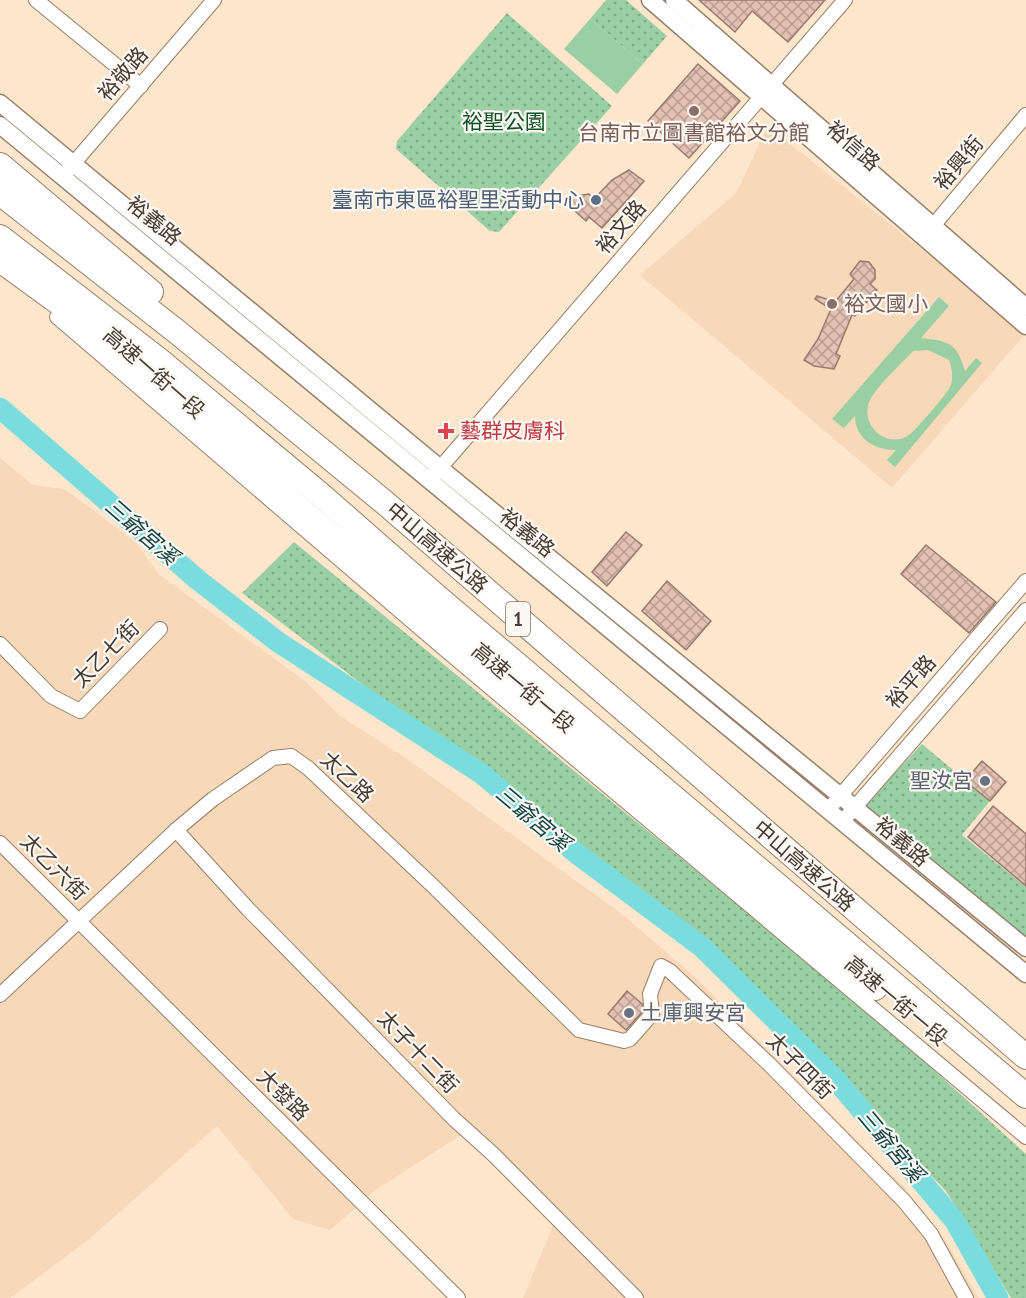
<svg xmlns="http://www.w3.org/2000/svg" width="1026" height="1298" font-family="'PT Sans Narrow','Noto Sans TC',sans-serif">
<defs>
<pattern id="grass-dots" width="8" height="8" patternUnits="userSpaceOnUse" patternTransform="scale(1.5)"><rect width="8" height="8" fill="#9acfa3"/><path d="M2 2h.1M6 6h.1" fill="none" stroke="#7fa985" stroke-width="1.8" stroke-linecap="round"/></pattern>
<pattern id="building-cross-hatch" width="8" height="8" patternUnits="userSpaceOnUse" patternTransform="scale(1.5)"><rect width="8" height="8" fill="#e2c1b3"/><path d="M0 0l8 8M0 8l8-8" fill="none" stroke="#b99e92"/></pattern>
</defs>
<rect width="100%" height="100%" fill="#fee6cc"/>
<g fill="#f7d9ba">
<path d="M 768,126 L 1026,333 L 892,488 L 640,275 L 736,193 Z"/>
<path d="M 0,458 L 33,485 L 64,489 L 84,503 L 136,543 L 160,575 L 305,681 L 340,716 L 403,756 L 622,914 L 694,976 L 903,1186 L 946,1241 L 979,1298 L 523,1298 L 558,1213 L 469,1130 L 377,1189 L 330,1230 L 293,1219 L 217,1126 L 88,1240 L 10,1298 L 0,1298 Z"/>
</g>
<g fill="url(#grass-dots)">
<path d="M 606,0 L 626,0 L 667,36 L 643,64 L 590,19 Z"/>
<path d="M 507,13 L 612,106 L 499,232 L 490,231 L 396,149 L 397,141 Z"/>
<path d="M 294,542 L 878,1019 L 1026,1154 L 1026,1298 L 1011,1298 L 946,1191 L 705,944 L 242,593 Z"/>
<path d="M 922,744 L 990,801 L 962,835 L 1026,887 L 1026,941 L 861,809 Z"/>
</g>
<g fill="#9acfa3" fill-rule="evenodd">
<path d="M 590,19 L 643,64 L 617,94 L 564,49 Z"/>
<path d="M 939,297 L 949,306 L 921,338 C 949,341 957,343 965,371 L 976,358 L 982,363 L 895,467 L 887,460 L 896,450 C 875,450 855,439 855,416 L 844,428 L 832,419 ZM 928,350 L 949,360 C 952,369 954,378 950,387 C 947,394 914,432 908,436 C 884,449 859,423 870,400 C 878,385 901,364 913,351 Z"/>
</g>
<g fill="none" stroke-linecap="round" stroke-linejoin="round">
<path stroke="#7adcdd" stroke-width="21" d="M 0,408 L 198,580 L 278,642 L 482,774 L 576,853 L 702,947 L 836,1080 L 955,1221 L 998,1298"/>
</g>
<g fill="url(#building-cross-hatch)" stroke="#997a6d" stroke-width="1.5">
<path d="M 699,0 L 825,0 L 788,42 L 752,11 L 735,32 Z"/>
<path d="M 698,64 L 740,101 L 689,158 L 648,121 Z"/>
<path d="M 629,170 L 644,181 L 602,228 L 589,217 L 586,221 L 565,202 L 570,197 L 589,194 L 594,199 L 612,180 Z"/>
<path d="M 860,261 L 869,262 L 875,270 L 875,279 L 870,284 L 877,290 L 855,316 L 852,315 L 836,354 L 840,356 L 834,369 L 814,366 L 804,360 L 818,339 L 831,309 L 815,299 L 817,296 L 835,302 L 854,279 L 850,274 Z"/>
<path d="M 626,532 L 642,545 L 607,586 L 592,572 Z"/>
<path d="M 926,545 L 996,602 L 969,633 L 901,574 Z"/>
<path d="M 667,581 L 711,621 L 686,650 L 642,611 Z"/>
<path d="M 982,761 L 1006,782 L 990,801 L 965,781 Z"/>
<path d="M 993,806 L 1026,834 L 1026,886 L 968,837 Z"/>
<path d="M 627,991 L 642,1004 L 643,1011 L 626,1030 L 608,1014 Z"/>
</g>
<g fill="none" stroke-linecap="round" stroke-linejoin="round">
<defs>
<g id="minor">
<path d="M 36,0 L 141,86"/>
<path d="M 67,171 L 214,0"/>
<path d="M 927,233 L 1026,115"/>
<path d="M 57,317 L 442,647 L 1026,1137"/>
<path d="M 434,475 L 845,0"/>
<path d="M 0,644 L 51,696 L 80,711 L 160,629"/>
<path d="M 828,810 L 1026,581"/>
<path d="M 842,822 L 1026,610"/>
<path d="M 176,830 L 248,909 L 454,1119 L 494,1155 L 636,1298"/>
<path d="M 0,843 L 458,1298"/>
<path d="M 0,995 L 176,830 L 213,799 L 273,758 L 291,756 L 308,768 L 433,886 L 579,1030 L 624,1041 L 630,1039 L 652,1014 L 650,994 L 661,966 L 670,971 L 769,1064 L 904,1201 L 931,1234 L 966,1298"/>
</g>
<g id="tertiary">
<path d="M 650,0 L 1026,326"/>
<path d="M 674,0 L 1026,307"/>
<path d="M 0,103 L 440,468 L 1026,948"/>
<path d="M 0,125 L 1026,974"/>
</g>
<g id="motorway">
<path d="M 0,165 L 151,292"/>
<path d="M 0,193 L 176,331 L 384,502 L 1026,1057"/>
<path d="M 0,237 L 159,360 L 322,496 L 436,596 L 1026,1096"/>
<path d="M 0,260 L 62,305 L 333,537 L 875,988"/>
</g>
</defs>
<use href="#minor" stroke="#957f68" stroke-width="16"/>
<use href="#tertiary" stroke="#957f68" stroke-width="19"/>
<use href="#motorway" stroke="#957f68" stroke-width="26"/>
<use href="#minor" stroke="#fff" stroke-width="14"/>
<use href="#tertiary" stroke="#fff" stroke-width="16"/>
<use href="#motorway" stroke="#fff" stroke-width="24"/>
</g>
<g fill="#8d6e63" stroke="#fbf7f2" stroke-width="2">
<circle cx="694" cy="111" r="6"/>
<circle cx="832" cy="304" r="6"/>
</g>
<circle fill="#5c6f8a" stroke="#fbf7f2" stroke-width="2" cx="596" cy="200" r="6"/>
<path fill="#e0444e" stroke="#fbf7f2" stroke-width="2" d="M443 422h6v6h6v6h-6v6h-6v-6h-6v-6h6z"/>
<g fill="#6b7280" stroke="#fbf7f2" stroke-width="2">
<circle cx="985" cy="781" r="6"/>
<circle cx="629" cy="1013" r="6"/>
</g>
<g text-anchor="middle" stroke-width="4.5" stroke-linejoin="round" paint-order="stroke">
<rect fill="#fbf7f2" stroke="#7b736a" stroke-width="1.5" x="506" y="602" width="24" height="34" rx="4.5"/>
<g font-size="20" font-weight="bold" fill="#443a30">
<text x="518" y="626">1</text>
</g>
<g font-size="21" fill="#443a30" stroke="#fbf7f2">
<text transform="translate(123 74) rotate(-49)" y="7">裕敬路</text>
<text transform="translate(853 146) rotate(41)" y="7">裕信路</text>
<text transform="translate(959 163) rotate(-50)" y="7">裕興街</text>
<text transform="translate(154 221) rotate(40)" y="7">裕義路</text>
<text transform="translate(621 227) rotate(-49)" y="7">裕文路</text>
<text transform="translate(154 373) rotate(41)" y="7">高速一街一段</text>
<text transform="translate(527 533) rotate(39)" y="7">裕義路</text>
<text transform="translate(437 548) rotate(41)" y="7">中山高速公路</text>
<text transform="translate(106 654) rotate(-45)" y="7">太乙七街</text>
<text transform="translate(911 682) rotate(-49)" y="7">裕平路</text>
<text transform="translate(523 688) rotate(40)" y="7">高速一街一段</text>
<text transform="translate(347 777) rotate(43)" y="7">太乙路</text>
<text transform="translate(902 842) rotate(40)" y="7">裕義路</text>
<text transform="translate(804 866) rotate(41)" y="7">中山高速公路</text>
<text transform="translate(54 867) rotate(45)" y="7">太乙六街</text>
<text transform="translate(896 1001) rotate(40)" y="7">高速一街一段</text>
<text transform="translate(418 1052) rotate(46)" y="7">太子十二街</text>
<text transform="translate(800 1066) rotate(45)" y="7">太子四街</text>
<text transform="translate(283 1095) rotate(45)" y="7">大發路</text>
</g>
<g font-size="21" fill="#0c5023" stroke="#fbf7f2">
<text x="504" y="129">裕聖公園</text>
</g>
<g font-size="21" fill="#785e54" stroke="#fbf7f2">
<text x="694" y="140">台南市立圖書館裕文分館</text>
<text x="844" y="311" text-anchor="start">裕文國小</text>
</g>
<g font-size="21" fill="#4e5e75" stroke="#fbf7f2" text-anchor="end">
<text x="584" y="207">臺南市東區裕聖里活動中心</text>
</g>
<g font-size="21" fill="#be3a42" stroke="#fbf7f2" text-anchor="start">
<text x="460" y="438">藝群皮膚科</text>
</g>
<g font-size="21" fill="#5b616d" stroke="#fbf7f2" text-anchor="end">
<text x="973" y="788">聖汝宮</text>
<text x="641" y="1020" text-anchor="start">土庫興安宮</text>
</g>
<g font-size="22" font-style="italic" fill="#103f40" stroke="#fbf7f2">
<text transform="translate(142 531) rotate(41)" y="8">三爺宮溪</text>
<text transform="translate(533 818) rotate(40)" y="8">三爺宮溪</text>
<text transform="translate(891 1145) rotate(50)" y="8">三爺宮溪</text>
</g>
</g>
</svg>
